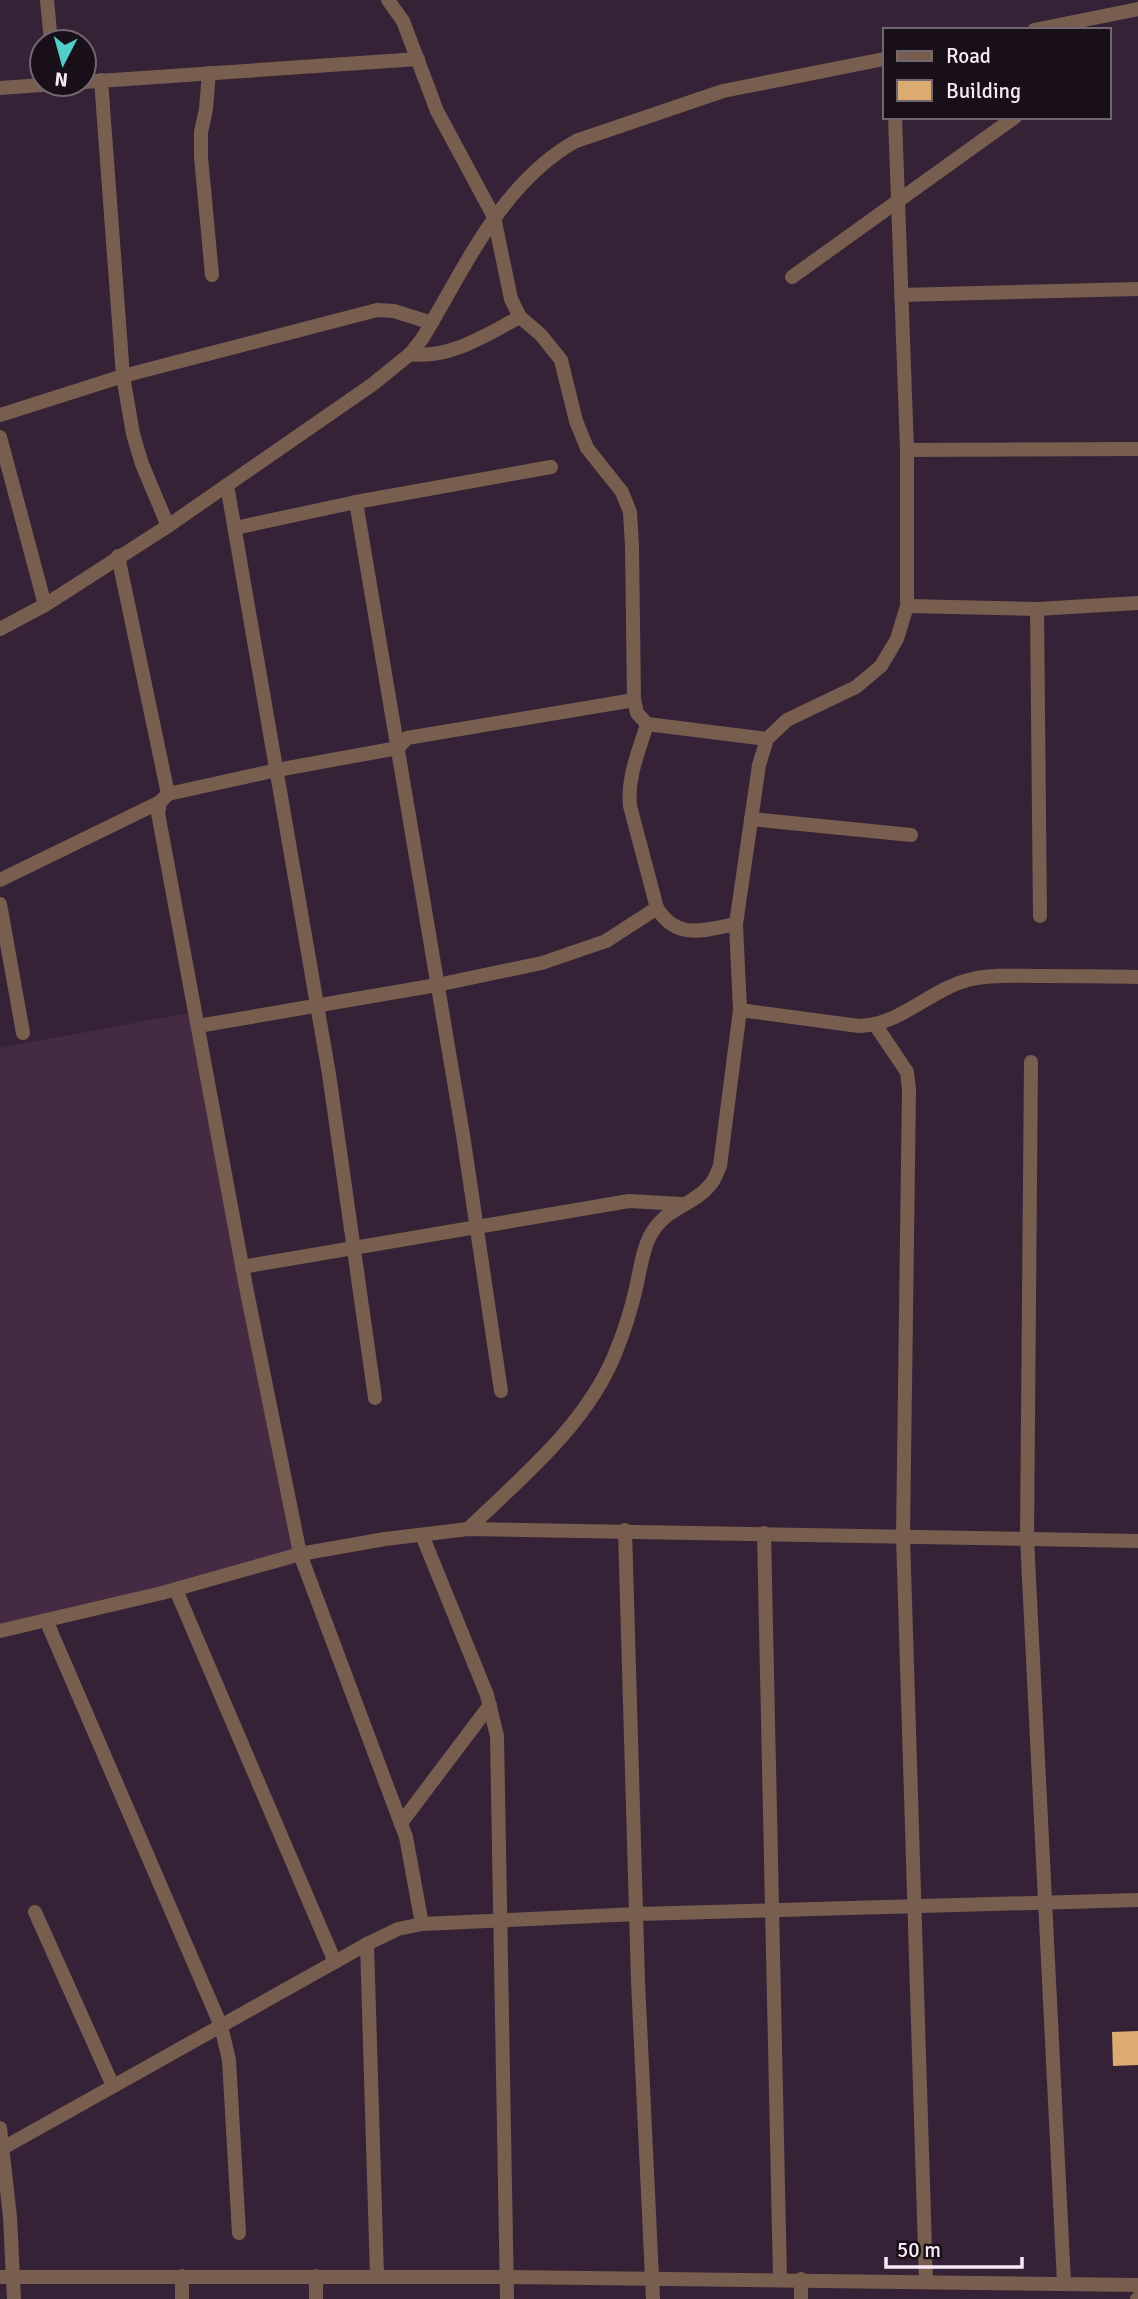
<svg xmlns="http://www.w3.org/2000/svg" width="1138" height="2299" font-family="Signika,sans-serif">
<rect width="100%" height="100%" fill="#362236"/>
<path fill="#442b43" d="M 188,1013 L 294,1565 L 0,1628 L 0,1048 Z"/>
<path fill="#dbab70" d="M 1138,2031 L 1138,2065 L 1113,2066 L 1112,2032 Z"/>
<g fill="none" stroke-linecap="round" stroke-linejoin="round">
<g stroke="#785e4e" stroke-width="14">
<path d="M 47,0 L 51,42"/>
<path d="M 388,0 L 403,21 L 437,111 L 494,217 L 511,299 L 520,317 L 541,335 L 561,360 L 576,421 L 587,448 L 622,492 L 630,512 L 632,546 L 634,700 L 637,713 L 647,724 L 767,739"/>
<path d="M 1034,30 L 1138,9"/>
<path d="M 209,73 L 206,109 L 201,132 L 201,157 L 212,275"/>
<path d="M 101,80 L 123,376 L 133,434 L 142,464 L 168,526"/>
<path d="M 84,82 L 418,59"/>
<path d="M 0,88 L 56,84"/>
<path d="M 792,277 L 1015,117"/>
<path d="M 901,295 L 1138,289"/>
<path d="M 410,354 C 449,360 487,334 520,317"/>
<path d="M 0,415 L 123,376 L 377,310 L 394,311 L 432,323"/>
<path d="M 0,437 L 45,605"/>
<path d="M 907,450 L 1138,449"/>
<path d="M 227,485 L 329,1074 L 375,1398"/>
<path d="M 356,502 L 463,1135 L 501,1391"/>
<path d="M 235,528 L 356,502 L 551,467"/>
<path d="M 118,556 L 168,794"/>
<path d="M 907,606 L 1037,609 L 1138,603"/>
<path d="M 1037,609 L 1040,916"/>
<path d="M 0,629 L 45,605 L 168,526 L 373,384 L 410,354 L 422,339 C 465,268 501,183 576,141 L 723,91 L 884,59"/>
<path d="M 647,724 C 639,751 627,777 630,806 L 657,908 C 677,941 704,930 736,924"/>
<path d="M 751,819 L 911,835"/>
<path d="M 0,880 L 160,802"/>
<path d="M 0,904 L 23,1033"/>
<path d="M 740,1010 L 859,1026 C 902,1025 931,988 972,979 C 994,974 1018,976 1041,976 C 1074,976 1106,976 1138,977"/>
<path d="M 198,1026 L 437,985 L 542,963 L 606,941 L 657,908"/>
<path d="M 876,1026 L 907,1072 L 909,1089 L 903,1536 L 926,2282"/>
<path d="M 1031,1062 L 1027,1538 L 1064,2283"/>
<path d="M 242,1267 L 629,1201 L 682,1204"/>
<path d="M 468,1529 C 522,1477 586,1425 615,1354 C 624,1332 631,1310 636,1288 C 640,1271 642,1251 650,1236 C 666,1206 692,1207 710,1185 C 715,1180 717,1172 720,1166 L 740,1010 L 736,924 L 759,765 L 767,739 L 787,720 L 856,687 L 881,666 L 897,639 L 907,606 L 907,450 L 895,117"/>
<path d="M 625,1530 L 638,1981 L 653,2299"/>
<path d="M 764,1533 L 780,2279"/>
<path d="M 422,1535 L 487,1695 L 497,1736 L 507,2299"/>
<path d="M 176,1590 L 335,1962"/>
<path d="M 46,1620 L 221,2026 L 229,2060 L 239,2233"/>
<path d="M 0,1631 L 162,1593 L 300,1554 L 385,1539 L 468,1529 L 1138,1541"/>
<path d="M 401,1823 L 490,1705"/>
<path d="M 35,1912 L 113,2086"/>
<path d="M 422,1924 L 406,1837 L 300,1554 L 246,1287 L 158,813 L 160,802 L 168,794 L 277,770 L 398,748 L 407,738 L 634,700"/>
<path d="M 367,1944 L 377,2276"/>
<path d="M 0,2128 L 10,2217 L 14,2299"/>
<path d="M 3,2148 L 367,1944 L 398,1929 L 422,1924 L 637,1914 L 1138,1900"/>
<path d="M 182,2276 L 182,2299"/>
<path d="M 316,2276 L 316,2299"/>
<path d="M 0,2277 L 507,2277 L 1138,2285"/>
<path d="M 801,2299 L 801,2279"/>
<path d="M 1137,2299 L 1138,2298"/>
</g>
</g>
<rect x="883" y="28" width="228" height="91" fill="#180f18" stroke="#716771" stroke-width="2"/>
<rect x="897" y="51" width="35" height="10" fill="#785e4e" stroke="#716771" stroke-width="2"/>
<text x="946" y="63" font-size="21" fill="#f7eaf6">Road</text>
<rect x="897" y="80" width="35" height="21" fill="#dbab70" stroke="#716771" stroke-width="2"/>
<text x="946" y="98" font-size="21" fill="#f7eaf6">Building</text>
<g transform="translate(63 63) rotate(186)"><circle r="33" fill="#180f18" stroke="#716771" stroke-width="2"/>
<path d="M0-5L12 26L0 18L-12 26Z" fill="#53cdc9"/>
<text y="-10" font-size="19" font-weight="bold" text-anchor="middle" fill="#f7eaf6">N</text>
</g>
<path d="M886 2257v10h136v-10" fill="none" stroke="#f7eaf6" stroke-width="3.5"/>
<text x="897" y="2257" font-size="21" fill="#f7eaf6" stroke="#180f18" stroke-width="5" paint-order="stroke">50 m</text>
</svg>
